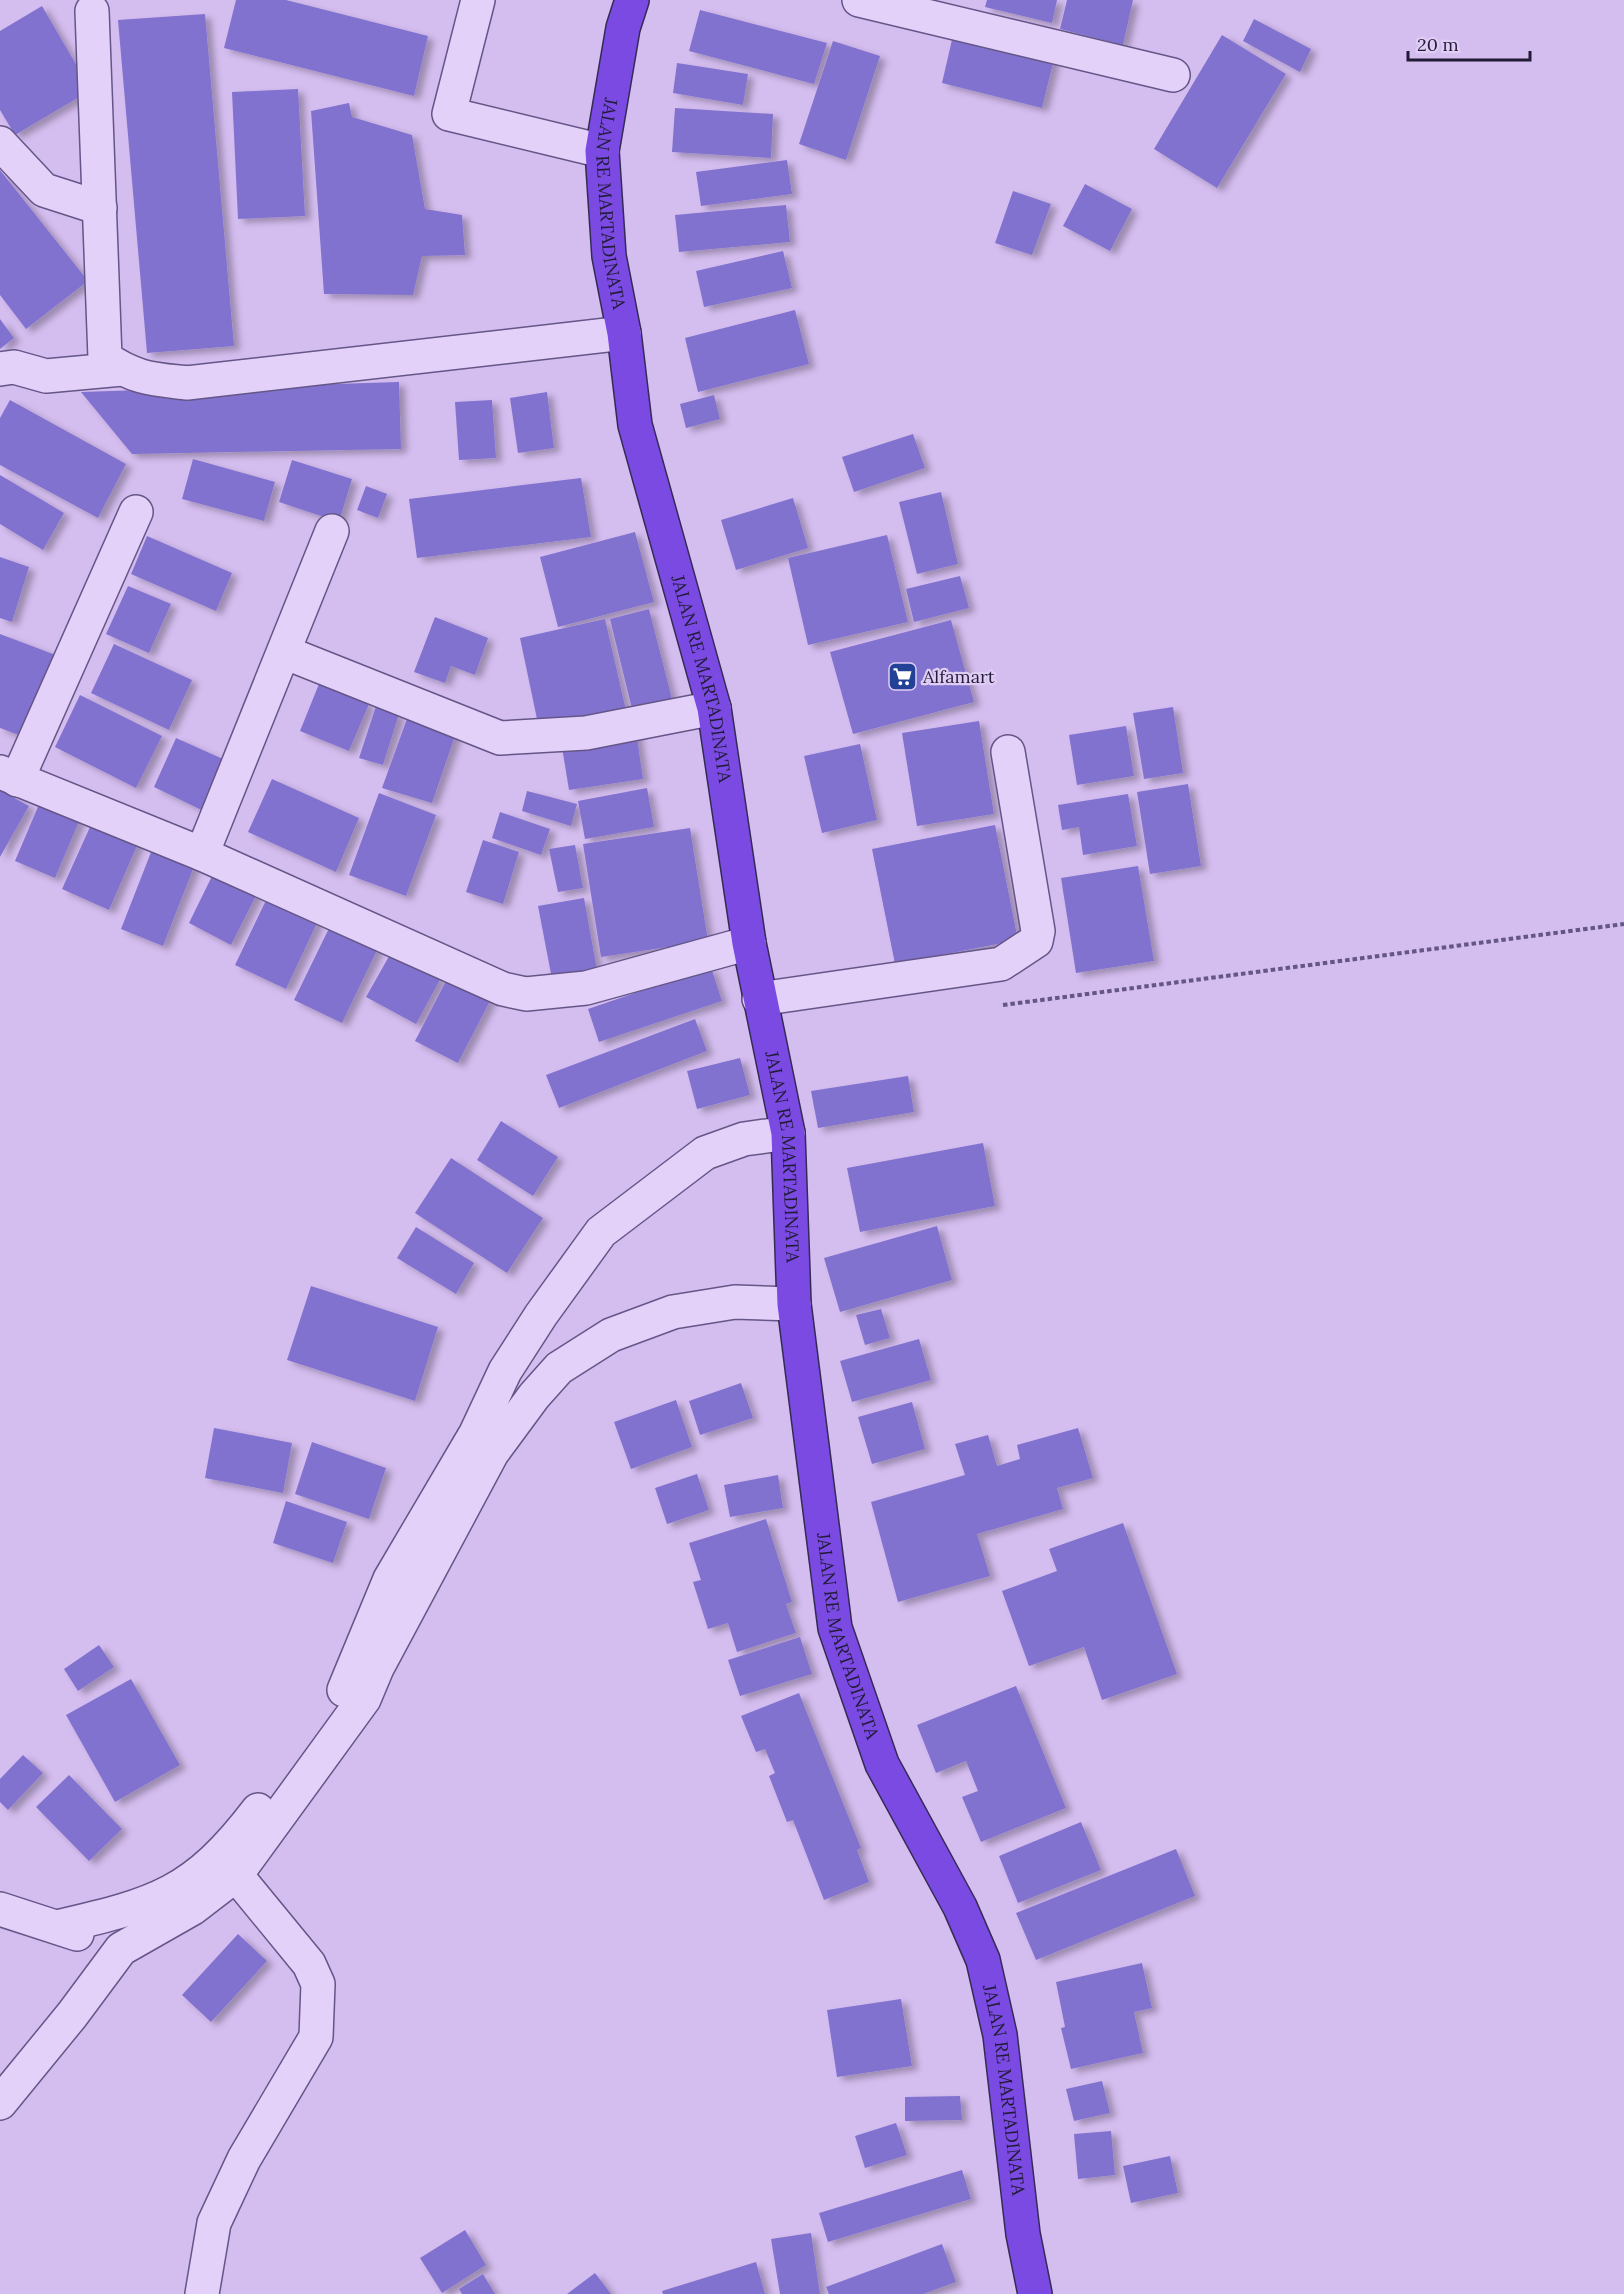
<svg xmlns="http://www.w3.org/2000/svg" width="1624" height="2294" font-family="Lora,serif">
<defs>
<filter id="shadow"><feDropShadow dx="6" dy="4" stdDeviation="3" flood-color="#0004"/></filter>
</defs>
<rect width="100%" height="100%" fill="#d4bdef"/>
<g fill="#8272cf" filter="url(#shadow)">
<path d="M 236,0 L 286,0 L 428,36 L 414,96 L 224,48 Z"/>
<path d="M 987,0 L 1057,0 L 1052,23 L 985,7 Z"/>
<path d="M 1067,0 L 1133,0 L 1123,45 L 1060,29 Z"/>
<path d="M 42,6 L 91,90 L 15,135 L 0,110 L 0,31 Z"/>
<path d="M 700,10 L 827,43 L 814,84 L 689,51 Z"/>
<path d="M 205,14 L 234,346 L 147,353 L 118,20 Z"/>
<path d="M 1254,19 L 1311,49 L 1300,72 L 1243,41 Z"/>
<path d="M 954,31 L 1055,55 L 1042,108 L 942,83 Z"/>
<path d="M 1222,35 L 1286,74 L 1217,188 L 1154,149 Z"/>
<path d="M 833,41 L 880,56 L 846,160 L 799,144 Z"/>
<path d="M 677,63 L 748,74 L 743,105 L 673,93 Z"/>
<path d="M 298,89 L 305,216 L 238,219 L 232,92 Z"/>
<path d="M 349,103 L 352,117 L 412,135 L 425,209 L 462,215 L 465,255 L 422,256 L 413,295 L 324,294 L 311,111 Z"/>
<path d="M 675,108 L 773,114 L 771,158 L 672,152 Z"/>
<path d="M 787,160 L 792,194 L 701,206 L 696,172 Z"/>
<path d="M 0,170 L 88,281 L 26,329 L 0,295 Z"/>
<path d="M 1085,184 L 1132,209 L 1110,251 L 1063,226 Z"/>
<path d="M 1013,191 L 1051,204 L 1032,255 L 995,243 Z"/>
<path d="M 786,205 L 790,242 L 679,252 L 675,215 Z"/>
<path d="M 783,251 L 792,288 L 704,307 L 696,271 Z"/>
<path d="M 795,310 L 809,364 L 698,392 L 685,338 Z"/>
<path d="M 0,319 L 14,338 L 0,349 Z"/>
<path d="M 399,382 L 401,449 L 132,454 L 81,392 Z"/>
<path d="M 547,392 L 554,448 L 518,453 L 510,398 Z"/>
<path d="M 714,395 L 720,419 L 686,428 L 680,404 Z"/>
<path d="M 10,400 L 126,464 L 98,518 L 0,465 L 0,418 Z"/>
<path d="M 492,400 L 496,458 L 459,460 L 455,402 Z"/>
<path d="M 913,434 L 925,468 L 854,492 L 842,457 Z"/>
<path d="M 193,459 L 275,482 L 264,521 L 182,499 Z"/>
<path d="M 292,460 L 352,479 L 339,522 L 279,502 Z"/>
<path d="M 0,475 L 64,513 L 43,550 L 0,524 Z"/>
<path d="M 581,478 L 591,537 L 417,558 L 409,499 Z"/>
<path d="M 366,486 L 387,494 L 378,518 L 357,510 Z"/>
<path d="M 941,492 L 958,564 L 917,574 L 899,502 Z"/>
<path d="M 793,498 L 808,548 L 736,570 L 721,520 Z"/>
<path d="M 635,532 L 654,602 L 558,627 L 540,557 Z"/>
<path d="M 887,535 L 908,622 L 808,645 L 788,558 Z"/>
<path d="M 147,536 L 232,573 L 216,611 L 131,574 Z"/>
<path d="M 0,557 L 29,567 L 12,622 L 0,618 Z"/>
<path d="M 960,576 L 969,608 L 914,622 L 906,589 Z"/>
<path d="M 128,586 L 171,604 L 149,653 L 106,634 Z"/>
<path d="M 649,609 L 673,703 L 633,713 L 610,619 Z"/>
<path d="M 435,617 L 488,638 L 475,675 L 451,666 L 445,683 L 414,672 Z"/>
<path d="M 605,619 L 628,719 L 541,738 L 520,638 Z"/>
<path d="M 951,620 L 974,702 L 853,734 L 830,652 Z"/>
<path d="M 0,634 L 61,657 L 32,740 L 0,728 Z"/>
<path d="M 114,644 L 192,680 L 169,730 L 91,693 Z"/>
<path d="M 321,679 L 369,704 L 349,751 L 300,731 Z"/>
<path d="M 80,695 L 162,736 L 136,788 L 55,747 Z"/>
<path d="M 376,706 L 399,714 L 383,765 L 359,758 Z"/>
<path d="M 1173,707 L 1183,773 L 1144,779 L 1133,713 Z"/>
<path d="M 408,716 L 456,733 L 432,803 L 382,788 Z"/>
<path d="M 979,721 L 994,814 L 917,826 L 902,733 Z"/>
<path d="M 635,724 L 643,779 L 569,790 L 560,735 Z"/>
<path d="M 1126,726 L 1134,776 L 1077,785 L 1069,735 Z"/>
<path d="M 176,738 L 234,764 L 212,815 L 154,787 Z"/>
<path d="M 860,744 L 877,820 L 822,833 L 804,756 Z"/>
<path d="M 272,779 L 359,818 L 336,872 L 248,832 Z"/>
<path d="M 1188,784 L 1201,866 L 1150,874 L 1137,792 Z"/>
<path d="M 647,788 L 654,827 L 585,839 L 578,801 Z"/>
<path d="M 0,790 L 29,806 L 0,857 Z"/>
<path d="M 527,791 L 577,804 L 571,826 L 522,811 Z"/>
<path d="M 379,793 L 436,815 L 406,896 L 349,875 Z"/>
<path d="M 1128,794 L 1137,846 L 1083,855 L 1079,827 L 1062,830 L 1058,805 Z"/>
<path d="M 40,802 L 80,819 L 55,878 L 15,861 Z"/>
<path d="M 500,812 L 550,829 L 541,855 L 492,838 Z"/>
<path d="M 94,818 L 140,839 L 109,910 L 62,889 Z"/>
<path d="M 995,825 L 1018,940 L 895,964 L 872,849 Z"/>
<path d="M 690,828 L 708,941 L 601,957 L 583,844 Z"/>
<path d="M 483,840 L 519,852 L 503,904 L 466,892 Z"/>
<path d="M 155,842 L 197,859 L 163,946 L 121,929 Z"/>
<path d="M 575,845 L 583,888 L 558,892 L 549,849 Z"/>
<path d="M 1138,866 L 1154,961 L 1076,973 L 1061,878 Z"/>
<path d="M 216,868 L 259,890 L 231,945 L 189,923 Z"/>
<path d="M 268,896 L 318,921 L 286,989 L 235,965 Z"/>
<path d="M 584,898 L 597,970 L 552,979 L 538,906 Z"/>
<path d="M 334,918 L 381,942 L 342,1023 L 294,1000 Z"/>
<path d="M 392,951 L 441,978 L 416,1024 L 366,997 Z"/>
<path d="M 711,967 L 722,1001 L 599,1042 L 588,1009 Z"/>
<path d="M 448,977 L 491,999 L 458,1063 L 415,1041 Z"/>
<path d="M 695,1019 L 707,1051 L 559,1108 L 546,1075 Z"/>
<path d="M 740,1058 L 750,1095 L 697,1109 L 687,1071 Z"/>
<path d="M 908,1076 L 914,1112 L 818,1128 L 811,1091 Z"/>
<path d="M 501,1121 L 558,1157 L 533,1196 L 477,1160 Z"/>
<path d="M 983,1143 L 995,1206 L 860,1232 L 847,1168 Z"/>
<path d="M 451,1158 L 543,1218 L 507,1273 L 415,1213 Z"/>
<path d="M 937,1226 L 952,1280 L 840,1312 L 824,1258 Z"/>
<path d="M 416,1227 L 474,1263 L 456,1294 L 397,1258 Z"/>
<path d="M 311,1286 L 438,1327 L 415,1401 L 287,1360 Z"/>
<path d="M 881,1309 L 890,1338 L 865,1345 L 856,1315 Z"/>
<path d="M 919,1339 L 931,1380 L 852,1402 L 840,1361 Z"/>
<path d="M 741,1383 L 753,1418 L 700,1435 L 689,1401 Z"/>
<path d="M 676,1400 L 692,1447 L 631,1469 L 614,1422 Z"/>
<path d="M 912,1402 L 925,1449 L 872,1464 L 858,1417 Z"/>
<path d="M 214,1428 L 292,1443 L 283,1493 L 205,1478 Z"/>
<path d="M 1078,1428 L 1093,1478 L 1057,1488 L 1063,1509 L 977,1534 L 990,1576 L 898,1602 L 871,1502 L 965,1475 L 955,1444 L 988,1435 L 997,1466 L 1020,1459 L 1017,1445 Z"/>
<path d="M 312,1442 L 386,1468 L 369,1519 L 295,1494 Z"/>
<path d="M 697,1474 L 709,1510 L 667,1524 L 655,1488 Z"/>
<path d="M 778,1475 L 783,1508 L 730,1517 L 724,1485 Z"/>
<path d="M 286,1501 L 347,1522 L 333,1563 L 273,1543 Z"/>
<path d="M 766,1519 L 792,1602 L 786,1604 L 796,1633 L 737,1652 L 728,1623 L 708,1629 L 693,1582 L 701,1580 L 689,1543 Z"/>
<path d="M 1123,1523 L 1177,1674 L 1102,1700 L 1084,1647 L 1029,1666 L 1002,1591 L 1057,1571 L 1049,1549 Z"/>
<path d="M 800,1637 L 812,1674 L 740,1696 L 728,1660 Z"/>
<path d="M 99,1645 L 114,1667 L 78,1691 L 64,1669 Z"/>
<path d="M 131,1679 L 180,1765 L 115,1802 L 66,1715 Z"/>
<path d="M 1016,1686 L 1066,1808 L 981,1842 L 962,1797 L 978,1791 L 966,1761 L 936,1773 L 917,1725 Z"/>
<path d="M 799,1693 L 861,1848 L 857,1850 L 869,1882 L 824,1900 L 793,1820 L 787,1822 L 769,1776 L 775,1773 L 765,1749 L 756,1752 L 741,1716 Z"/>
<path d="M 23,1755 L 43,1773 L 8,1810 L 0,1802 L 0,1779 Z"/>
<path d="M 69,1775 L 122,1829 L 89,1861 L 36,1807 Z"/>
<path d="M 1081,1822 L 1101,1870 L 1018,1903 L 999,1856 Z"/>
<path d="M 1176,1849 L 1195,1896 L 1036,1960 L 1016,1913 Z"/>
<path d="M 238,1934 L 267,1961 L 211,2022 L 182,1995 Z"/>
<path d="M 1142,1963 L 1152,2008 L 1134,2012 L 1143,2053 L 1071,2069 L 1061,2028 L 1065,2027 L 1056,1982 Z"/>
<path d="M 901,1999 L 912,2066 L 837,2077 L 827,2010 Z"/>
<path d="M 1102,2081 L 1110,2113 L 1074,2121 L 1066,2089 Z"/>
<path d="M 960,2096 L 962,2120 L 905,2121 L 905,2097 Z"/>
<path d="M 896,2123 L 907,2155 L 865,2168 L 855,2136 Z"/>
<path d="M 1111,2131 L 1115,2175 L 1078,2179 L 1074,2134 Z"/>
<path d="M 1170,2156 L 1178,2193 L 1131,2203 L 1123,2166 Z"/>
<path d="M 962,2170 L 971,2199 L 828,2242 L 819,2213 Z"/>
<path d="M 465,2230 L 486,2265 L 442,2293 L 420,2258 Z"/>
<path d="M 811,2233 L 820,2294 L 780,2294 L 771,2239 Z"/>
<path d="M 942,2244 L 956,2282 L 923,2294 L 829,2294 L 826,2287 Z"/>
<path d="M 756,2262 L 765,2294 L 663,2294 L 662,2291 Z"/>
<path d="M 595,2273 L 611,2294 L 567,2294 Z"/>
<path d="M 483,2274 L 495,2294 L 462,2294 L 459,2289 Z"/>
</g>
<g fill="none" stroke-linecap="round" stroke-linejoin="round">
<defs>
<g id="minor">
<path d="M 478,0 L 449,114 L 602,151"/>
<path d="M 859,0 L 1173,75"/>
<path d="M 92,11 L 105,358 C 136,379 152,379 187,383 L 624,333"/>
<path d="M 0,143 L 44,190 L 100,208"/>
<path d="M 0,369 L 14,367 L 46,376 L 122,369"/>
<path d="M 284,652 L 500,738 L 586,733 L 714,708"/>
<path d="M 0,772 L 202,854 L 503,989 L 526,994 L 586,988 L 749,943"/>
<path d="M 17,780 L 136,512"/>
<path d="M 202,854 L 332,531"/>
<path d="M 759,999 L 1001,964 L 1036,941 L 1038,931 L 1008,752"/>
<path d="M 344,1690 L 390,1579 L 476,1433 L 505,1371 L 541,1315 L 601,1232 L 705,1153 L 744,1139 L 788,1133"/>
<path d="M 0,1909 L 77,1934"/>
<path d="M 57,1927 C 157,1904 194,1894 258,1810"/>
<path d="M 0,2103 L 72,2015 L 121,1949 L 193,1908 L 236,1875 L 364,1699 L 377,1668 L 492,1453 L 534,1396 L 559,1368 L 611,1335 L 673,1312 L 735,1302 L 794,1304"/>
<path d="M 202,2294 L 214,2223 L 244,2159 L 316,2037 L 318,1984 L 309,1964 L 236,1875"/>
</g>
<g id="highway">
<path id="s1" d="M 632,0 L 623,28 L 602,151 L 609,256 L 624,333 L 635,425 L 714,708 L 749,943 L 788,1133 L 794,1304 L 835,1628 L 882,1764 L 960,1907 L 983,1960 L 1000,2035 L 1023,2234 L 1035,2294"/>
</g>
</defs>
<use href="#minor" stroke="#645687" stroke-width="36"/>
<use href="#highway" stroke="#342b55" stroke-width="36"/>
<path stroke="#645687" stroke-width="4" stroke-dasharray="4.5 3" stroke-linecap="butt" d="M 1003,1005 L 1624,924"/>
<use href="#minor" stroke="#e4d1fa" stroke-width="33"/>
<use href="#highway" stroke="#7a4ae3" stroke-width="33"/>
</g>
<defs>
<symbol id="supermarket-square" viewBox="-11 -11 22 22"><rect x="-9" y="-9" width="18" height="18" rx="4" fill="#244198" stroke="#e0cdf6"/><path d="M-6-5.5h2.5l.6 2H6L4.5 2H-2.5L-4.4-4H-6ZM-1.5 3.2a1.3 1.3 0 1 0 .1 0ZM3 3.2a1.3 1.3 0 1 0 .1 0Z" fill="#fff"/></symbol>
</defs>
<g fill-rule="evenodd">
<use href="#supermarket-square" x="886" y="660" width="33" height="33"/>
</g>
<g text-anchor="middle" stroke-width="4.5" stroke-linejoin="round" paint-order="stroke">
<g font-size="18" fill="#221b36" stroke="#e0cdf6">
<text dy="6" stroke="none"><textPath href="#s1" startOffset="207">JALAN RE MARTADINATA</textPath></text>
<text dy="6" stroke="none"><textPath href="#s1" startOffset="693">JALAN RE MARTADINATA</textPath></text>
<text dy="6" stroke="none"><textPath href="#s1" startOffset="1179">JALAN RE MARTADINATA</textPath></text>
<text dy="6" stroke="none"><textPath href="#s1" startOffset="1664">JALAN RE MARTADINATA</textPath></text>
<text dy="6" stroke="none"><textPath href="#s1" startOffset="2150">JALAN RE MARTADINATA</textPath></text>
</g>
<g font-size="18" fill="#221b36" stroke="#e0cdf6" text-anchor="start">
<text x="923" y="683">Alfamart</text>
</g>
</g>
<path d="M1408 51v9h122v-9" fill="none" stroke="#221b36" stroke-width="3"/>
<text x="1417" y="51" font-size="18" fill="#221b36" stroke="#e0cdf6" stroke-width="4.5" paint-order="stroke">20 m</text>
</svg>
